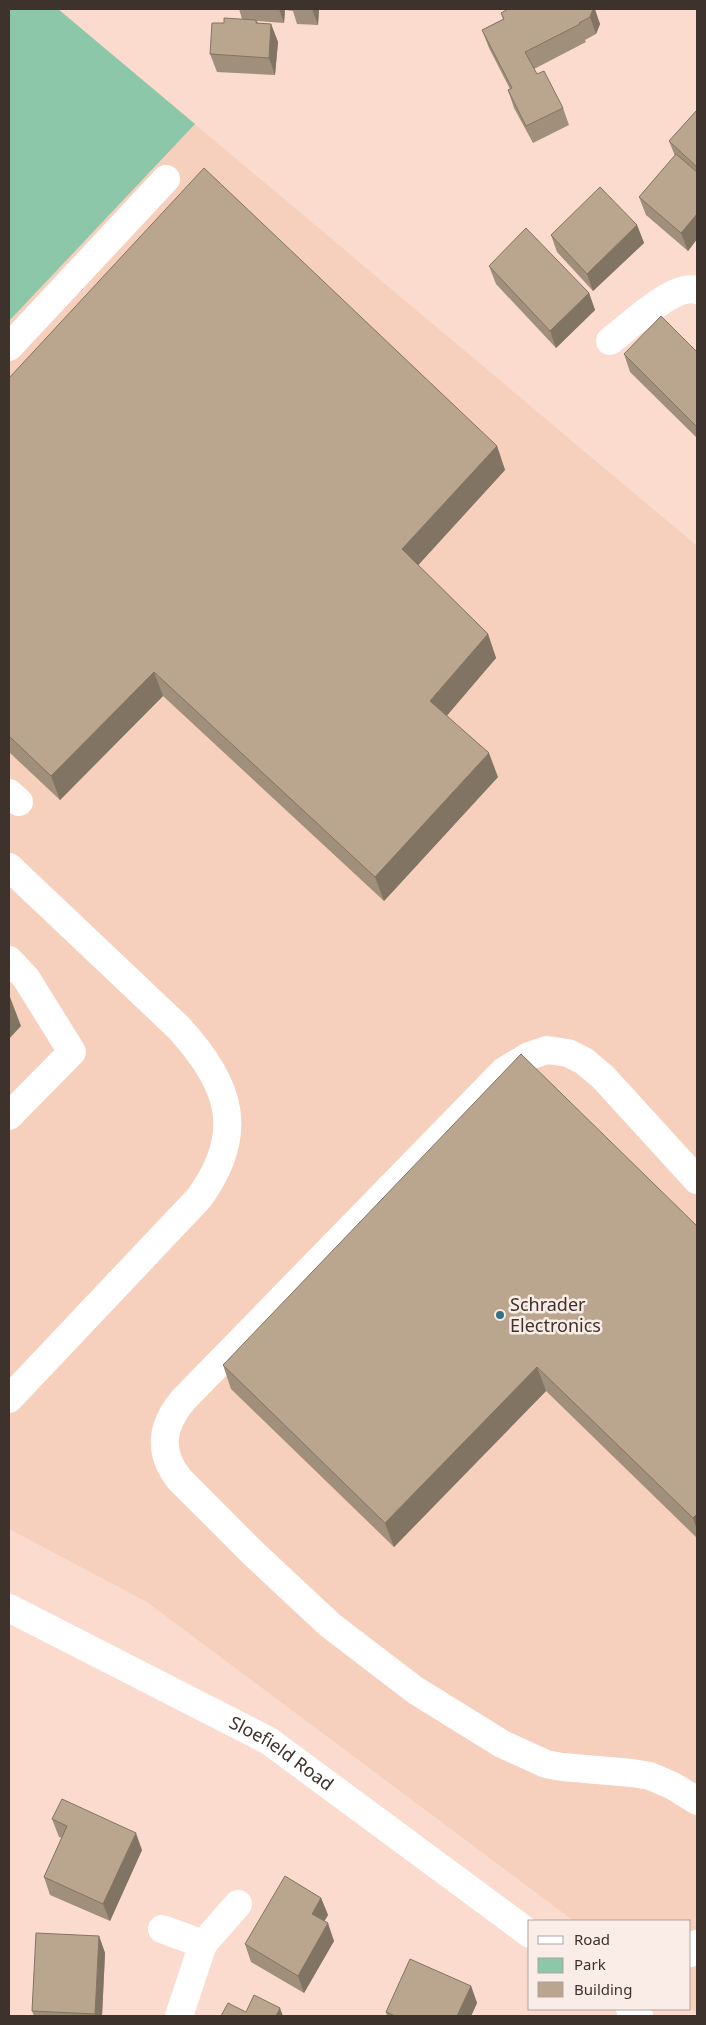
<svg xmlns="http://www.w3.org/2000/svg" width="706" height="2025" font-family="'Noto Sans',sans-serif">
<rect width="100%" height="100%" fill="#fbdbcd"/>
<path fill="#f7cfbd" d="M 9,9 L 58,9 L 697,546 L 697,2014 L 690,2008 L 690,1921 L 574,1921 L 147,1602 L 9,1529 Z"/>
<path fill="#8bc7a8" d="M 9,9 L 58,9 L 195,124 L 9,321 Z"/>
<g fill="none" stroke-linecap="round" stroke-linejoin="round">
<g stroke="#fff" stroke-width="28">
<path d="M 610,341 C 630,326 673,283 697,290"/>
<path d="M 9,347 L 166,179"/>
<path d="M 9,793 L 19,802"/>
<path d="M 9,867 L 179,1028 C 230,1084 247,1132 199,1198 L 9,1399"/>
<path d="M 9,960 L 26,978 L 72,1052 L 9,1116"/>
<path d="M 697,1180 L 603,1077 L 584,1061 L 568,1053 L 547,1050 L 529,1056 L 504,1071 L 183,1400 C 162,1425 157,1451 179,1479 L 254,1554 L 330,1625 L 415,1690 L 502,1744 L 546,1764 L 562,1767 L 632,1773 L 650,1776 L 673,1786 L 697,1801"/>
<path id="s1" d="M 9,1608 L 269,1741 L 530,1934"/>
<path d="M 162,1929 L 203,1944 L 238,1904"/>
<path d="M 690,1953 L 697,1944"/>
<path d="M 630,2009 L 639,2016"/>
<path d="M 179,2016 L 203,1944"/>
</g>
</g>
<g fill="#a08f7a">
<path d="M 239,9 L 319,9 L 318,25 L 297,24 L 293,11 L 285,10 L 284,23 L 257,21 L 258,23 L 271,24 L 278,42 L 275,75 L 217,72 L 210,54 L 224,23 L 242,19 Z"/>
<path d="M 593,9 L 600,24 L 596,34 L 585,40 L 586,42 L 534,69 L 537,74 L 563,108 L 569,125 L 533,143 L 514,108 L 508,90 L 510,89 L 489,48 L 482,30 L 503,19 L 501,13 Z"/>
<path d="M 697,110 L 697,239 L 688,251 L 646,215 L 639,197 L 675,156 L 669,141 Z"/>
<path d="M 637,225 L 644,243 L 593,291 L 557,252 L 551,235 Z"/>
<path d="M 489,266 L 589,293 L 595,310 L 556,348 L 496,284 Z"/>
<path d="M 697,352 L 697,438 L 630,372 L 624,354 Z"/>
<path d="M 9,378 L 497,446 L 505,470 L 418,565 L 488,634 L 496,658 L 447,715 L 498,777 L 384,901 L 163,696 L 60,800 L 9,752 Z"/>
<path d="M 697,1226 L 697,1538 L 546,1391 L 394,1547 L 231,1389 L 223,1365 Z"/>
<path d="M 52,1819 L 142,1850 L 110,1921 L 50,1895 L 44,1877 L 62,1838 L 59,1837 Z"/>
<path d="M 321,1898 L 328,1915 L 324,1921 L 334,1941 L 304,1993 L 251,1962 L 245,1944 Z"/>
<path d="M 99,1936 L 105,1953 L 102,2016 L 34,2016 L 32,2011 Z"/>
<path d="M 471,1986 L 477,2003 L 471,2016 L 387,2016 L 386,2012 Z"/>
</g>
<g fill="#827463">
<path d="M 279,9 L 284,9 L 285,10 L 284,23 Z"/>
<path d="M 312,9 L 319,9 L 318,25 Z"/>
<path d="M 593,9 L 595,9 L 600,24 L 596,34 L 590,17 Z"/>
<path d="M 271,24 L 278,42 L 275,75 L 269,58 Z"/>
<path d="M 697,214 L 697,239 L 688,251 L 681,233 Z"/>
<path d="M 637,225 L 644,243 L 593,291 L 587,274 Z"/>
<path d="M 589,293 L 595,310 L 556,348 L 550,331 Z"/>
<path d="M 497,446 L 505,470 L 411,573 L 402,549 Z"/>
<path d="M 488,634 L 496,658 L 439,725 L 430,701 Z"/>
<path d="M 154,672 L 163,696 L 60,800 L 51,776 Z"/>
<path d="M 489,753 L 498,777 L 384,901 L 375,877 Z"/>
<path d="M 10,997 L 21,1026 L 9,1039 L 9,999 Z"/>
<path d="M 537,1367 L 546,1391 L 394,1547 L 385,1523 Z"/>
<path d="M 697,1514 L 697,1530 L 693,1518 Z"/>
<path d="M 136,1833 L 142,1850 L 110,1921 L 103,1904 Z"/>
<path d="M 321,1898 L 328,1915 L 318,1932 L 312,1914 Z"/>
<path d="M 328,1923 L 334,1941 L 304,1993 L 298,1976 Z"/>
<path d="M 99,1936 L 105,1953 L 102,2016 L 96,2016 L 95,2014 Z"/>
<path d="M 471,1986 L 477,2003 L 471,2016 L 457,2016 Z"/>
<path d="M 280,2008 L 283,2016 L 276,2016 Z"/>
</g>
<g fill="#baa68e" stroke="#827463">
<path d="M 508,9 L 593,9 L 590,17 L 579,23 L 580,24 L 525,52 L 537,74 L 544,71 L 563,108 L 526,126 L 508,90 L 512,88 L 482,30 L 504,19 L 501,13 Z"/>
<path d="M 224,18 L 256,20 L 256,23 L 271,24 L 269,58 L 210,54 L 212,23 L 224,23 Z"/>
<path d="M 697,110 L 697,167 L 669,141 Z"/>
<path d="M 676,154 L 697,172 L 697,214 L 681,233 L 639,197 Z"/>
<path d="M 204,168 L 497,446 L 402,549 L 488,634 L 430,701 L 489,753 L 375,877 L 154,672 L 51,776 L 9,736 L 9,378 Z"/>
<path d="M 600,187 L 637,225 L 587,274 L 551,235 Z"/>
<path d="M 526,228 L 589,293 L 550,331 L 489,266 Z"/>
<path d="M 661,316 L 697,352 L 697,427 L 624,354 Z"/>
<path d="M 521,1054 L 697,1226 L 697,1514 L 693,1518 L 537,1367 L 385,1523 L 223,1365 Z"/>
<path d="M 62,1799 L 136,1833 L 103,1904 L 44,1877 L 67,1826 L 52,1819 Z"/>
<path d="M 285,1876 L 321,1898 L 312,1914 L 328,1923 L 298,1976 L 245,1944 Z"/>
<path d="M 36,1933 L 99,1936 L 95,2014 L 32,2011 Z"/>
<path d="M 410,1959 L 471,1986 L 457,2016 L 395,2016 L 386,2012 Z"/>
<path d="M 254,1995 L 280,2008 L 276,2016 L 221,2016 L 228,2003 L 246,2012 Z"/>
</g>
<circle fill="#317285" stroke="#faede7" stroke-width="2" cx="500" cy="1315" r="5"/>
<g text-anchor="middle" stroke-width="5" stroke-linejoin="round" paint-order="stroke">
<g font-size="18" fill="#3e322c" stroke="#faede7" text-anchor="start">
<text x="510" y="1311">Schrader<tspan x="510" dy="21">Electronics</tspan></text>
</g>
<g font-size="18" fill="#3e322c" stroke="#faede7">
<text dy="6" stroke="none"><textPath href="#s1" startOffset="309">Sloefield Road</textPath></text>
</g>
</g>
<rect width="706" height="2025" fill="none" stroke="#3e322c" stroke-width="20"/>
<rect x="528" y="1920" width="162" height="90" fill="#faede7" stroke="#afa29c"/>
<rect x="538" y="1936" width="25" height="8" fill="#ffffff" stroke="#afa29c"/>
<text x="574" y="1945" font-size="15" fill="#3e322c">Road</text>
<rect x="538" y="1958" width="25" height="15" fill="#8bc7a8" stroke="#afa29c"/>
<text x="574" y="1970" font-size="15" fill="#3e322c">Park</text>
<rect x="538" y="1982" width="25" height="15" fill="#baa68e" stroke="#afa29c"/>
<text x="574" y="1995" font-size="15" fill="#3e322c">Building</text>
</svg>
